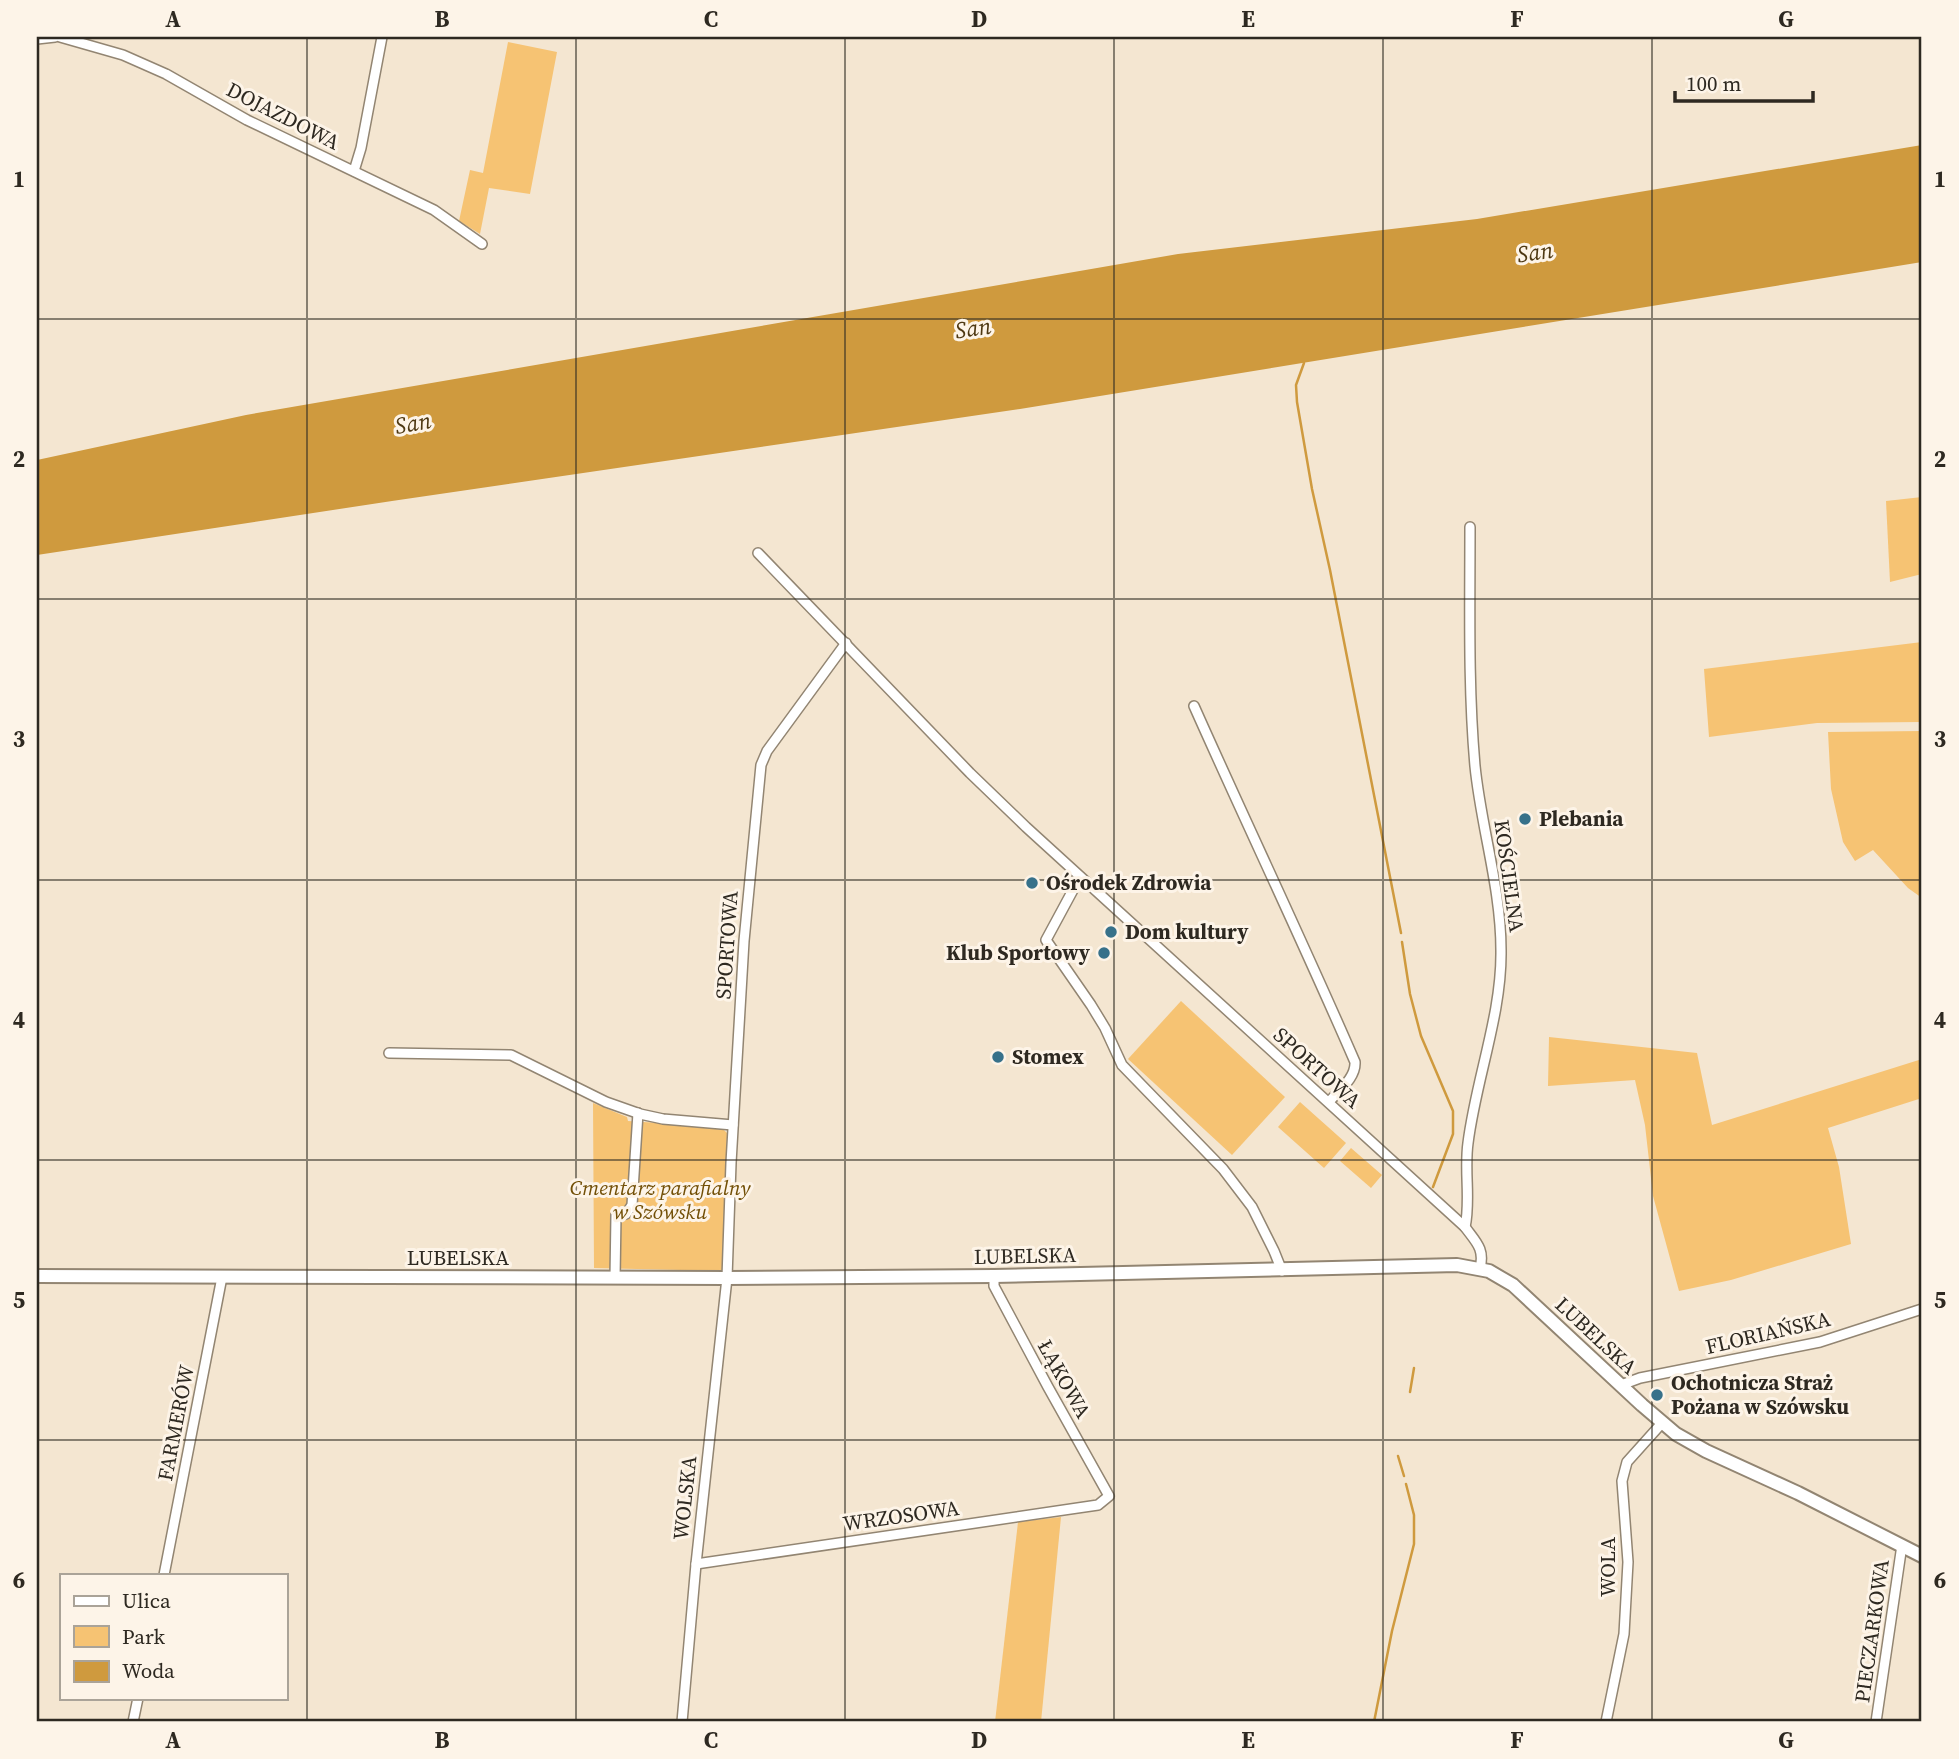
<svg xmlns="http://www.w3.org/2000/svg" width="1959" height="1759" font-family="'Source Serif 4',serif">
<rect width="100%" height="100%" fill="#f4e6d1"/>
<g fill="#f6c373">
<path d="M 508,42 L 557,52 L 530,194 L 489,188 L 480,234 L 459,221 L 470,170 L 483,173 Z"/>
<path d="M 1922,497 L 1922,574 L 1890,582 L 1886,501 Z"/>
<path d="M 1922,642 L 1922,722 L 1817,723 L 1709,737 L 1704,669 Z"/>
<path d="M 1922,731 L 1922,898 L 1908,888 L 1873,850 L 1855,861 L 1843,842 L 1831,789 L 1828,732 Z"/>
<path d="M 1181,1001 L 1285,1097 L 1232,1155 L 1128,1059 Z"/>
<path d="M 1549,1037 L 1697,1053 L 1712,1125 L 1922,1059 L 1922,1098 L 1828,1128 L 1839,1167 L 1851,1244 L 1731,1280 L 1679,1291 L 1653,1196 L 1645,1125 L 1635,1080 L 1548,1086 Z"/>
<path d="M 1300,1102 L 1346,1143 L 1324,1168 L 1278,1127 Z"/>
<path d="M 593,1103 L 627,1117 L 628,1121 L 721,1127 L 727,1133 L 724,1271 L 594,1268 Z"/>
<path d="M 1351,1148 L 1382,1175 L 1371,1188 L 1340,1161 Z"/>
<path d="M 1061,1517 L 1041,1722 L 995,1722 L 1018,1522 Z"/>
</g>
<path fill="#cf9a3e" d="M 1922,145 L 1922,262 L 1020,409 L 392,501 L 37,555 L 37,460 L 246,415 L 1178,254 L 1477,219 Z"/>
<g fill="none" stroke-linecap="round" stroke-linejoin="round">
<g stroke="#cf9a3e" stroke-width="2.5">
<path d="M 1304,363 L 1296,385 L 1297,402 L 1312,489 L 1330,570 L 1401,933"/>
<path d="M 1402,942 L 1410,994 L 1421,1036 L 1453,1111 L 1453,1134 L 1433,1187"/>
<path d="M 1410,1392 L 1414,1368"/>
<path d="M 1398,1456 L 1404,1476"/>
<path d="M 1374,1722 L 1392,1631 L 1414,1544 L 1414,1515 L 1406,1484"/>
</g>
<defs>
<g id="street">
<path d="M 60,37 L 123,55 L 166,74 L 247,120 L 434,210 L 482,244"/>
<path d="M 37,39 L 55,37"/>
<path d="M 354,171 L 361,148 L 382,37"/>
<path d="M 758,553 L 970,773 L 1026,827 L 1465,1227 C 1476,1242 1485,1249 1480,1268"/>
<path d="M 1194,706 C 1247,825 1303,942 1355,1062 C 1356,1078 1339,1090 1329,1102"/>
<path d="M 1080,877 L 1046,940 L 1091,1005 L 1105,1028 L 1122,1065 L 1223,1169 L 1252,1207 L 1274,1251 L 1282,1271"/>
<path d="M 389,1053 L 511,1055 L 606,1102 L 640,1114 L 663,1119 L 733,1125"/>
<path d="M 1465,1227 C 1471,1201 1464,1171 1468,1143 C 1476,1079 1502,1014 1501,950 C 1501,888 1481,827 1475,766 C 1468,687 1470,607 1470,527"/>
<path d="M 615,1278 L 616,1215 L 626,1214 L 632,1205 L 638,1113"/>
<path d="M 1621,1385 L 1640,1378 L 1820,1342 L 1922,1309"/>
<path d="M 696,1564 L 1098,1505 L 1109,1496 L 1048,1387 L 994,1286 L 994,1276"/>
<path d="M 164,1575 L 222,1277"/>
<path d="M 133,1722 L 138,1698"/>
<path d="M 682,1722 L 696,1564 L 727,1278 L 731,1163 L 744,941 L 761,765 L 767,751 L 846,643"/>
<path d="M 1606,1722 L 1624,1634 L 1628,1562 L 1622,1481 L 1627,1462 L 1662,1423"/>
<path d="M 1876,1722 L 1902,1545"/>
</g>
<path id="secondary" d="M 37,1276 L 727,1278 L 994,1276 L 1457,1265 L 1489,1271 L 1513,1285 L 1642,1405 L 1676,1434 L 1706,1451 L 1798,1493 L 1922,1556"/>
</defs>
<use href="#street" stroke="#928572" stroke-width="12"/>
<use href="#secondary" stroke="#928572" stroke-width="16"/>
<use href="#street" stroke="#fff" stroke-width="9"/>
<use href="#secondary" stroke="#fff" stroke-width="12"/>
</g>
<path fill="none" stroke="#2e2921" stroke-width="2" stroke-opacity="0.55" d="M 307,37 L 307,1722M 576,37 L 576,1722M 845,37 L 845,1722M 1114,37 L 1114,1722M 1383,37 L 1383,1722M 1652,37 L 1652,1722M 37,319 L 1922,319M 37,599 L 1922,599M 37,880 L 1922,880M 37,1160 L 1922,1160M 37,1440 L 1922,1440"/>
<g fill="#37718a" stroke="#fdf4e8" stroke-width="2.5">
<circle cx="1525" cy="819" r="7"/>
<circle cx="1032" cy="883" r="7"/>
<circle cx="1111" cy="932" r="7"/>
<circle cx="1104" cy="953" r="7"/>
<circle cx="998" cy="1057" r="7"/>
<circle cx="1657" cy="1395" r="7"/>
</g>
<g text-anchor="middle" stroke-width="6" stroke-linejoin="round" paint-order="stroke">
<g font-size="21" fill="#2e2921" stroke="#fdf4e8">
<text transform="translate(283 116) rotate(27)" y="7">DOJAZDOWA</text>
<text transform="translate(1509 876) rotate(82)" y="7">KOŚCIELNA</text>
<text transform="translate(727 945) rotate(-86)" y="7">SPORTOWA</text>
<text transform="translate(1317 1068) rotate(42)" y="7">SPORTOWA</text>
<text transform="translate(1025 1256) rotate(-1)" y="7">LUBELSKA</text>
<text x="458" y="1265">LUBELSKA</text>
<text transform="translate(1768 1333) rotate(-13)" y="7">FLORIAŃSKA</text>
<text transform="translate(1596 1336) rotate(43)" y="7">LUBELSKA</text>
<text transform="translate(1064 1379) rotate(61)" y="7">ŁĄKOWA</text>
<text transform="translate(176 1423) rotate(-79)" y="7">FARMERÓW</text>
<text transform="translate(685 1498) rotate(-84)" y="7">WOLSKA</text>
<text transform="translate(901 1516) rotate(-8)" y="7">WRZOSOWA</text>
<text transform="translate(1608 1567) rotate(-90)" y="7">WOLA</text>
<text transform="translate(1872 1631) rotate(-82)" y="7">PIECZARKOWA</text>
</g>
<g font-size="21" font-weight="bold" fill="#2e2921" stroke="#fdf4e8" text-anchor="start">
<text x="1539" y="826">Plebania</text>
<text x="1046" y="890">Ośrodek Zdrowia</text>
<text x="1125" y="939">Dom kultury</text>
<text x="1090" y="960" text-anchor="end">Klub Sportowy</text>
<text x="1012" y="1064">Stomex</text>
<text x="1671" y="1390">Ochotnicza Straż<tspan x="1671" dy="24">Pożana w Szówsku</tspan></text>
</g>
<g font-size="21" font-style="italic" fill="#724f06" stroke="#fdf4e8">
<text x="660" y="1195">Cmentarz parafialny<tspan x="660" dy="24">w Szówsku</tspan></text>
</g>
<g font-size="23" font-style="italic" fill="#4e3812" stroke="#fdf4e8">
<text transform="translate(1535 252) rotate(-8)" y="8">San</text>
<text transform="translate(973 328) rotate(-8)" y="8">San</text>
<text transform="translate(413 423) rotate(-10)" y="8">San</text>
</g>
</g>
<rect width="1959" height="1759" fill="none" stroke="#fdf4e8" stroke-width="77"/>
<rect x="60" y="1574" width="228" height="126" fill="#fdf4e8" stroke="#aaa398" stroke-width="2"/>
<rect x="74" y="1596" width="35" height="10" fill="#ffffff" stroke="#aaa398" stroke-width="2"/>
<text x="122" y="1608" font-size="21" fill="#2e2921">Ulica</text>
<rect x="74" y="1626" width="35" height="21" fill="#f6c373" stroke="#aaa398" stroke-width="2"/>
<text x="122" y="1644" font-size="21" fill="#2e2921">Park</text>
<rect x="74" y="1661" width="35" height="21" fill="#cf9a3e" stroke="#aaa398" stroke-width="2"/>
<text x="122" y="1678" font-size="21" fill="#2e2921">Woda</text>
<path d="M1675 91v10h138v-10" fill="none" stroke="#2e2921" stroke-width="3.5"/>
<text x="1686" y="91" font-size="21" fill="#2e2921" stroke="#fdf4e8" stroke-width="5" paint-order="stroke">100 m</text>
<rect x="38" y="38" width="1882" height="1682" fill="none" stroke="#2e2921" stroke-width="2.5"/>
<g font-size="23" text-anchor="middle" font-weight="bold" fill="#2e2921">
<text x="173" y="27">A</text>
<text x="442" y="27">B</text>
<text x="711" y="27">C</text>
<text x="979" y="27">D</text>
<text x="1248" y="27">E</text>
<text x="1517" y="27">F</text>
<text x="1786" y="27">G</text>
<text x="19" y="187">1</text>
<text x="1940" y="187">1</text>
<text x="19" y="467">2</text>
<text x="1940" y="467">2</text>
<text x="19" y="747">3</text>
<text x="1940" y="747">3</text>
<text x="19" y="1028">4</text>
<text x="1940" y="1028">4</text>
<text x="19" y="1308">5</text>
<text x="1940" y="1308">5</text>
<text x="19" y="1588">6</text>
<text x="1940" y="1588">6</text>
<text x="173" y="1748">A</text>
<text x="442" y="1748">B</text>
<text x="711" y="1748">C</text>
<text x="979" y="1748">D</text>
<text x="1248" y="1748">E</text>
<text x="1517" y="1748">F</text>
<text x="1786" y="1748">G</text>
</g>
</svg>
